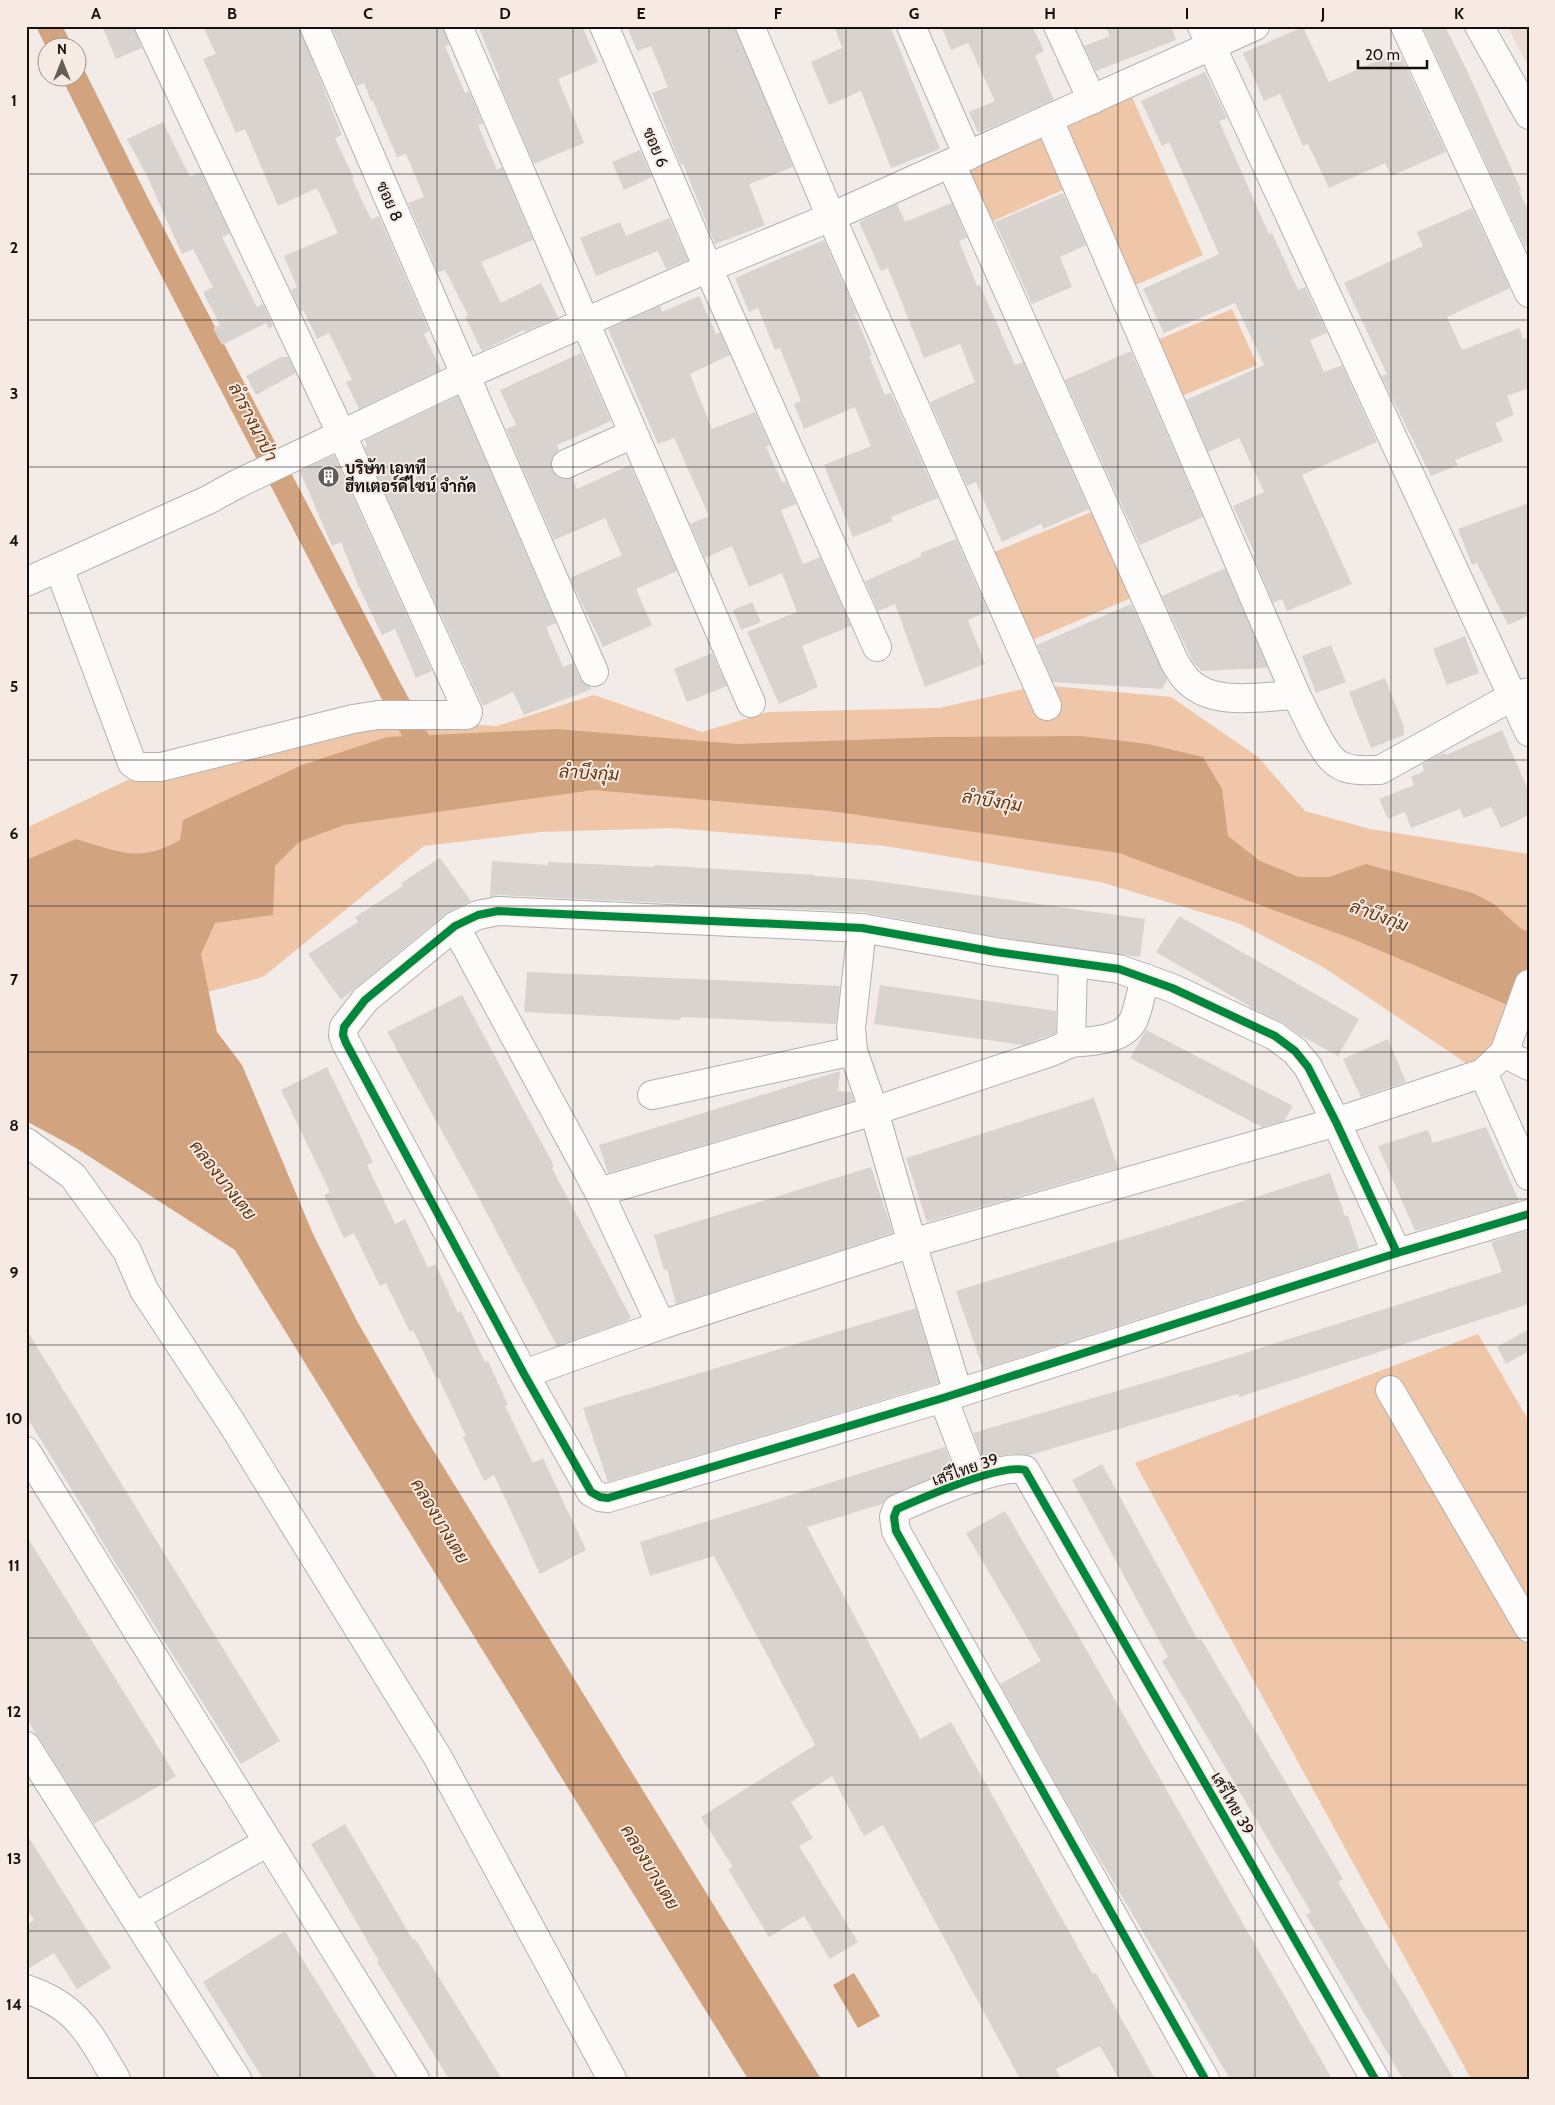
<svg xmlns="http://www.w3.org/2000/svg" width="1555" height="2105" font-family="Cabin,Sarabun,sans-serif">
<rect width="100%" height="100%" fill="#f2ebe7"/>
<path fill="#eadcd4" d="M 1507,26 L 1529,26 L 1529,67 Z"/>
<g fill="#efc7a8">
<path d="M 1131,95 L 1203,255 L 1129,288 L 1057,127 Z"/>
<path d="M 1044,125 L 1072,186 L 984,225 L 956,164 Z"/>
<path d="M 1232,309 L 1257,365 L 1179,397 L 1155,341 Z"/>
<path d="M 1101,508 L 1138,595 L 1030,641 L 992,553 Z"/>
<path d="M 1041,685 L 1171,697 L 1258,757 L 1305,811 L 1370,829 L 1529,854 L 1529,967 L 1497,1048 L 1472,1067 L 1323,967 L 1238,923 L 1100,882 L 885,846 L 673,828 L 541,832 L 424,846 L 263,977 L 144,1009 L 26,1000 L 26,828 L 128,780 L 367,718 L 497,726 L 594,695 L 702,732 L 768,712 L 939,708 Z"/>
<path d="M 1478,1334 L 1529,1421 L 1529,2079 L 1471,2079 L 1135,1463 Z"/>
</g>
<g fill="#d2a37f">
<path d="M 557,729 L 738,744 L 936,737 L 1081,736 L 1148,744 L 1203,757 L 1222,789 L 1228,836 L 1260,861 L 1299,877 L 1329,877 L 1366,864 L 1473,893 L 1494,904 L 1520,928 L 1529,932 L 1529,1014 L 1355,940 L 1119,853 L 830,811 L 594,790 L 344,825 L 299,842 L 275,866 L 273,915 L 215,923 L 201,954 L 217,1032 L 242,1065 L 313,1234 L 357,1321 L 412,1416 L 821,2079 L 748,2079 L 235,1250 L 76,1148 L 26,1121 L 26,860 L 76,839 C 118,851 139,864 180,840 L 183,820 L 302,765 L 387,737 Z"/>
<path d="M 854,1973 L 880,2016 L 858,2028 L 833,1985 Z"/>
</g>
<g fill="none" stroke-linecap="round" stroke-linejoin="round">
<g stroke="#d2a37f" stroke-width="24">
<path d="M 49,26 L 60,48"/>
<path d="M 75,78 L 137,203 L 390,689 L 431,764"/>
</g>
</g>
<g fill="#d9d3d0">
<path d="M 102,26 L 134,26 L 142,48 L 116,59 Z"/>
<path d="M 203,26 L 299,26 L 342,135 L 335,138 L 354,178 L 352,179 L 371,219 L 379,216 L 429,331 L 424,334 L 441,370 L 359,409 L 346,382 L 352,380 L 329,333 L 317,339 L 304,311 L 301,312 L 291,290 L 297,287 L 284,256 L 338,233 L 317,188 L 278,206 L 245,129 L 236,133 L 203,59 L 216,54 Z"/>
<path d="M 331,26 L 443,26 L 449,44 L 445,46 L 465,93 L 469,91 L 483,124 L 478,125 L 497,170 L 502,167 L 533,240 L 481,262 L 501,303 L 541,283 L 558,317 L 525,332 L 524,330 L 482,351 L 465,317 L 468,315 L 445,270 L 438,272 L 408,203 L 424,197 L 406,154 L 397,157 L 373,101 L 371,101 L 364,83 L 357,86 Z"/>
<path d="M 478,26 L 582,26 L 598,62 L 558,79 L 584,143 L 534,164 L 498,80 L 500,79 Z"/>
<path d="M 627,26 L 735,26 L 793,167 L 749,184 L 765,225 L 715,244 L 683,164 L 681,165 L 652,93 L 668,87 L 651,46 L 637,51 Z"/>
<path d="M 834,26 L 890,26 L 940,149 L 891,168 L 861,91 L 829,105 L 811,62 L 842,48 Z"/>
<path d="M 941,26 L 1032,26 L 1044,51 L 1035,56 L 1054,100 L 978,133 L 969,112 L 995,101 L 968,43 L 951,50 Z"/>
<path d="M 1105,26 L 1171,26 L 1176,40 L 1096,71 L 1084,46 L 1110,36 Z"/>
<path d="M 1422,26 L 1445,26 L 1469,75 L 1521,190 L 1519,191 L 1529,212 L 1529,246 L 1525,247 Z"/>
<path d="M 1303,27 L 1329,82 L 1399,51 L 1446,152 L 1391,176 L 1385,163 L 1329,188 L 1308,144 L 1303,146 L 1280,94 L 1264,101 L 1243,53 Z"/>
<path d="M 1205,72 L 1227,118 L 1219,121 L 1269,234 L 1272,233 L 1298,290 L 1305,287 L 1327,333 L 1310,340 L 1324,372 L 1342,365 L 1377,442 L 1302,475 L 1352,584 L 1287,611 L 1282,599 L 1273,603 L 1253,555 L 1255,554 L 1233,506 L 1264,492 L 1239,438 L 1208,452 L 1186,400 L 1264,365 L 1235,303 L 1164,333 L 1143,289 L 1219,254 L 1169,142 L 1162,146 L 1141,101 Z"/>
<path d="M 163,122 L 190,177 L 201,172 L 230,233 L 222,237 L 257,307 L 263,304 L 273,326 L 269,329 L 266,323 L 222,345 L 213,328 L 220,325 L 203,292 L 213,287 L 193,249 L 182,254 L 146,174 L 127,139 Z"/>
<path d="M 640,150 L 652,177 L 624,190 L 612,162 Z"/>
<path d="M 1063,193 L 1086,245 L 1060,257 L 1072,287 L 1032,304 L 995,222 Z"/>
<path d="M 952,203 L 967,238 L 959,241 L 977,286 L 980,285 L 1015,365 L 1023,362 L 1089,509 L 1043,529 L 1041,524 L 1002,542 L 976,482 L 967,486 L 930,402 L 975,382 L 960,344 L 924,358 L 888,268 L 881,271 L 859,222 L 897,204 L 905,222 Z"/>
<path d="M 1472,208 L 1510,288 L 1447,317 L 1462,350 L 1519,328 L 1523,339 L 1529,337 L 1529,388 L 1507,396 L 1514,415 L 1495,423 L 1503,441 L 1455,460 L 1458,465 L 1431,476 L 1381,376 L 1387,374 L 1344,283 L 1423,246 L 1417,232 Z"/>
<path d="M 669,218 L 688,260 L 666,269 L 658,251 L 596,276 L 580,238 L 620,222 L 626,236 Z"/>
<path d="M 824,240 L 857,314 L 855,314 L 872,355 L 869,356 L 885,395 L 891,393 L 938,498 L 891,517 L 893,521 L 853,537 L 824,465 L 871,446 L 855,407 L 804,429 L 794,404 L 801,401 L 780,348 L 775,350 L 758,308 L 749,312 L 735,278 Z"/>
<path d="M 699,296 L 716,334 L 720,332 L 730,355 L 690,374 L 712,429 L 755,412 L 770,445 L 766,447 L 782,482 L 786,481 L 796,504 L 781,510 L 803,564 L 820,557 L 851,626 L 802,646 L 818,687 L 779,704 L 747,632 L 797,612 L 782,573 L 749,587 L 732,546 L 705,558 L 690,524 L 709,516 L 674,438 L 658,444 L 608,329 L 660,306 L 662,312 Z"/>
<path d="M 1131,351 L 1203,517 L 1140,545 L 1065,380 Z"/>
<path d="M 581,353 L 611,421 L 557,445 L 559,450 L 554,454 L 551,462 L 552,470 L 557,477 L 564,479 L 572,478 L 577,489 L 630,465 L 677,571 L 636,589 L 652,625 L 603,647 L 570,578 L 622,555 L 605,518 L 554,540 L 506,429 L 516,425 L 500,390 Z"/>
<path d="M 281,357 L 288,357 L 296,373 L 256,395 L 246,376 Z"/>
<path d="M 458,396 L 556,623 L 546,627 L 563,667 L 573,663 L 580,679 L 592,689 L 524,715 L 513,692 L 483,706 L 364,447 L 367,446 L 365,440 Z"/>
<path d="M 334,455 L 432,671 L 416,678 L 395,629 L 382,635 L 358,585 L 341,542 L 332,546 L 300,471 Z"/>
<path d="M 1529,503 L 1529,615 L 1508,625 L 1477,563 L 1472,565 L 1458,529 Z"/>
<path d="M 956,539 L 988,611 L 968,620 L 985,664 L 925,687 L 895,604 L 878,611 L 865,581 L 922,556 L 920,553 Z"/>
<path d="M 1225,568 L 1268,668 L 1201,671 L 1193,662 L 1162,596 Z"/>
<path d="M 752,602 L 761,622 L 741,630 L 733,610 Z"/>
<path d="M 1131,604 L 1167,679 L 1162,689 L 1053,682 L 1037,645 Z"/>
<path d="M 1465,636 L 1479,673 L 1447,685 L 1433,649 Z"/>
<path d="M 1331,645 L 1346,682 L 1316,693 L 1302,656 Z"/>
<path d="M 712,653 L 727,686 L 687,702 L 674,669 Z"/>
<path d="M 1385,678 L 1404,727 L 1404,735 L 1371,748 L 1349,692 Z"/>
<path d="M 1502,730 L 1529,792 L 1529,815 L 1501,828 L 1491,807 L 1464,818 L 1460,809 L 1411,828 L 1405,812 L 1388,819 L 1379,799 L 1414,785 L 1411,777 L 1424,771 L 1422,765 L 1437,756 L 1445,753 L 1446,755 Z"/>
<path d="M 440,858 L 471,901 L 445,914 L 341,1000 L 308,954 L 358,922 L 355,917 L 403,886 L 401,883 Z"/>
<path d="M 492,861 L 548,865 L 548,862 L 654,867 L 654,865 L 815,875 L 815,876 L 868,880 L 1145,919 L 1140,957 L 998,937 L 863,912 L 499,895 L 490,897 Z"/>
<path d="M 1179,916 L 1359,1019 L 1338,1056 L 1300,1035 L 1282,1022 L 1256,1010 L 1156,952 Z"/>
<path d="M 527,972 L 695,979 L 840,986 L 836,1024 L 681,1017 L 680,1020 L 524,1012 Z"/>
<path d="M 880,985 L 1056,1011 L 1056,1033 L 1024,1045 L 874,1024 Z"/>
<path d="M 462,995 L 554,1166 L 552,1168 L 631,1318 L 624,1322 L 557,1346 L 482,1204 L 387,1032 Z"/>
<path d="M 1146,1030 L 1293,1106 L 1284,1121 L 1262,1127 L 1130,1058 Z"/>
<path d="M 1388,1039 L 1406,1082 L 1361,1097 L 1343,1059 Z"/>
<path d="M 327,1067 L 373,1162 L 367,1165 L 395,1224 L 405,1219 L 428,1268 L 435,1264 L 458,1313 L 461,1311 L 485,1362 L 488,1361 L 508,1405 L 505,1406 L 533,1463 L 543,1458 L 586,1550 L 540,1574 L 494,1475 L 484,1481 L 463,1437 L 466,1436 L 438,1377 L 436,1378 L 413,1330 L 410,1332 L 386,1283 L 380,1286 L 354,1233 L 344,1238 L 324,1195 L 330,1192 L 281,1090 Z"/>
<path d="M 840,1071 L 838,1091 L 851,1092 L 854,1101 L 608,1173 L 599,1145 Z"/>
<path d="M 1094,1098 L 1118,1168 L 927,1222 L 906,1158 Z"/>
<path d="M 1486,1127 L 1519,1201 L 1415,1231 L 1378,1146 L 1428,1130 L 1433,1143 Z"/>
<path d="M 871,1167 L 893,1233 L 676,1304 L 667,1269 L 664,1270 L 654,1235 Z"/>
<path d="M 1330,1173 L 1345,1216 L 1348,1216 L 1359,1249 L 983,1369 L 956,1291 L 1176,1223 Z"/>
<path d="M 1526,1231 L 1529,1239 L 1529,1304 L 1239,1397 L 1238,1394 L 1030,1455 L 1011,1454 L 983,1459 L 973,1433 L 1216,1362 L 1502,1272 L 1491,1242 Z"/>
<path d="M 916,1308 L 939,1383 L 608,1482 L 583,1408 Z"/>
<path d="M 26,1329 L 280,1741 L 241,1764 L 95,1530 L 96,1529 L 26,1416 Z"/>
<path d="M 1529,1329 L 1529,1351 L 1506,1364 L 1497,1347 Z"/>
<path d="M 945,1447 L 953,1469 L 891,1495 L 882,1504 L 807,1527 L 920,1739 L 951,1722 L 1093,1974 L 1096,1973 L 1155,2079 L 1119,2079 L 1100,2046 L 1056,2069 L 1061,2079 L 1020,2079 L 883,1825 L 864,1836 L 832,1776 L 791,1802 L 813,1838 L 799,1846 L 858,1942 L 830,1959 L 804,1916 L 769,1937 L 728,1869 L 733,1867 L 701,1817 L 815,1745 L 714,1556 L 650,1576 L 640,1542 Z"/>
<path d="M 1102,1464 L 1198,1640 L 1201,1639 L 1343,1879 L 1338,1882 L 1454,2079 L 1403,2079 L 1306,1915 L 1311,1912 L 1162,1661 L 1168,1657 L 1072,1480 Z"/>
<path d="M 1005,1511 L 1071,1623 L 1332,2079 L 1230,2079 L 1075,1817 L 1000,1684 L 1041,1661 L 966,1533 Z"/>
<path d="M 26,1535 L 176,1776 L 94,1824 L 26,1718 Z"/>
<path d="M 345,1824 L 413,1940 L 415,1939 L 502,2079 L 449,2079 L 377,1962 L 379,1961 L 311,1844 Z"/>
<path d="M 26,1833 L 111,1968 L 77,1989 L 54,1953 L 26,1970 L 26,1925 L 34,1920 L 26,1908 Z"/>
<path d="M 285,1931 L 377,2079 L 263,2079 L 203,1982 Z"/>
</g>
<g fill="none" stroke-linecap="round" stroke-linejoin="round">
<defs>
<g id="minor">
<path d="M 314,26 L 594,672"/>
<path d="M 458,26 L 585,322 L 751,703"/>
<path d="M 604,26 L 708,268 L 877,647"/>
<path d="M 750,26 L 831,217 L 1047,706"/>
<path d="M 911,26 L 968,156"/>
<path d="M 1058,26 L 1092,100"/>
<path d="M 1202,26 L 1529,732"/>
<path d="M 1405,26 L 1529,293"/>
<path d="M 1479,26 L 1529,115"/>
<path d="M 1049,120 L 1296,695 C 1305,711 1323,756 1338,764 C 1350,772 1366,770 1380,770 L 1513,696 L 1529,692"/>
<path d="M 951,164 L 1175,663 C 1179,669 1183,677 1189,682 C 1215,707 1263,696 1296,695"/>
<path d="M 566,464 L 633,434"/>
<path d="M 59,568 L 132,763 L 138,767 L 161,767 L 353,719 L 378,715 L 467,715 L 468,712 L 341,433 L 149,26"/>
<path d="M 26,582 L 208,500 L 237,484 L 466,375 L 708,268 L 831,217 L 1255,26"/>
<path d="M 455,926 L 599,1192 L 661,1325"/>
<path d="M 862,928 L 851,1028 L 853,1051 L 874,1111 L 912,1243 L 958,1393"/>
<path d="M 1071,1043 C 1091,1041 1122,1041 1133,1021 C 1139,1009 1141,991 1145,978"/>
<path d="M 1504,1053 L 1529,1066"/>
<path d="M 1483,1073 L 1529,1176"/>
<path d="M 652,1095 L 853,1051"/>
<path d="M 26,1142 L 73,1176 L 127,1251 L 144,1290 L 231,1422 L 437,1756 L 612,2079"/>
<path d="M 599,1192 L 874,1111 L 1051,1052 L 1071,1043 L 1073,964"/>
<path d="M 1397,1253 L 1336,1122 L 1308,1067 L 1295,1051 L 1275,1036 L 1172,988 L 1119,969 L 996,952 L 862,928 L 498,911 L 478,915 L 455,926 L 365,1000 L 344,1027 L 343,1035 L 346,1043 L 524,1374 L 591,1492 L 600,1497 L 608,1498 L 943,1398 L 1397,1253 L 1529,1214"/>
<path d="M 524,1374 L 661,1325 L 912,1243 L 1336,1122 L 1483,1073 L 1504,1053 L 1529,984"/>
<path d="M 1390,1390 L 1529,1628"/>
<path d="M 943,1398 L 974,1479"/>
<path d="M 26,1451 L 415,2079"/>
<path d="M 26,1746 L 237,2079"/>
<path d="M 135,1917 L 268,1842"/>
<path d="M 26,1989 C 78,2006 90,2035 116,2079"/>
<path d="M 1205,2079 L 896,1531 L 894,1517 L 897,1509 C 922,1498 1001,1463 1025,1470 L 1375,2079"/>
</g>
</defs>
<use href="#minor" stroke="#b5b0ad" stroke-width="30"/>
<use href="#minor" stroke="#fdfcfb" stroke-width="28"/>
<defs>
<g id="cycleway">
<path d="M 1397,1253 L 1336,1122 L 1308,1067 L 1295,1051 L 1275,1036 L 1172,988 L 1119,969 L 996,952 L 862,928 L 498,911 L 478,915 L 455,926 L 365,1000 L 344,1027 L 343,1035 L 346,1043 L 524,1374 L 591,1492 L 600,1497 L 608,1498 L 943,1398 L 1397,1253 L 1529,1214"/>
<path d="M 1205,2079 L 896,1531 L 894,1517 L 897,1509 C 922,1498 1001,1463 1025,1470 L 1375,2079"/>
</g>
</defs>
<use href="#cycleway" stroke="#f6eae2" stroke-width="11"/>
<use href="#cycleway" stroke="#00873e" stroke-width="8"/>
</g>
<path fill="none" stroke="#13100d" stroke-width="1" stroke-opacity="0.55" d="M 164,26 L 164,2079M 300,26 L 300,2079M 437,26 L 437,2079M 573,26 L 573,2079M 709,26 L 709,2079M 846,26 L 846,2079M 982,26 L 982,2079M 1118,26 L 1118,2079M 1255,26 L 1255,2079M 1391,26 L 1391,2079M 26,174 L 1529,174M 26,320 L 1529,320M 26,467 L 1529,467M 26,613 L 1529,613M 26,760 L 1529,760M 26,906 L 1529,906M 26,1052 L 1529,1052M 26,1199 L 1529,1199M 26,1345 L 1529,1345M 26,1492 L 1529,1492M 26,1638 L 1529,1638M 26,1785 L 1529,1785M 26,1931 L 1529,1931"/>
<defs>
<symbol id="building-disc" viewBox="-11 -11 22 22"><circle r="9.5" fill="#615d59" stroke="#f6eae2"/><path d="M-4-6H4V6H1V3H-1V6H-4ZM-2.5-4.3h1.7v1.8h-1.7ZM.8-4.3h1.7v1.8H.8ZM-2.5-1h1.7V.8h-1.7ZM.8-1h1.7V.8H.8Z" fill="#fff"/></symbol>
</defs>
<g fill-rule="evenodd">
<use href="#building-disc" x="316" y="464" width="25" height="25"/>
</g>
<g text-anchor="middle" stroke-width="4" stroke-linejoin="round" paint-order="stroke">
<g font-size="16" fill="#13100d" stroke="#f6eae2">
<text transform="translate(656 147) rotate(67)" y="6">ซอย 6</text>
<text transform="translate(390 201) rotate(66)" y="6">ซอย 8</text>
<text transform="translate(965 1469) rotate(-19)" y="6">เสรีไทย 39</text>
<text transform="translate(1233 1803) rotate(60)" y="6">เสรีไทย 39</text>
</g>
<g font-size="16" font-weight="bold" fill="#13100d" stroke="#f6eae2" text-anchor="start">
<text x="345" y="474">บริษัท เอทูที<tspan x="345" dy="18">ฮีทเตอร์ดีไซน์ จำกัด</tspan></text>
</g>
<g font-size="18" font-style="italic" fill="#62360f" stroke="#f6eae2">
<text transform="translate(253 422) rotate(63)" y="6">ลำรางนาป่า</text>
<text transform="translate(589 773) rotate(3)" y="6">ลำบึงกุ่ม</text>
<text transform="translate(992 801) rotate(9)" y="6">ลำบึงกุ่ม</text>
<text transform="translate(1379 916) rotate(20)" y="6">ลำบึงกุ่ม</text>
<text transform="translate(223 1180) rotate(52)" y="6">คลองบางเตย</text>
<text transform="translate(440 1521) rotate(59)" y="6">คลองบางเตย</text>
<text transform="translate(650 1867) rotate(59)" y="6">คลองบางเตย</text>
</g>
</g>
<rect width="1555" height="2105" fill="none" stroke="#f6eae2" stroke-width="55"/>
<g transform="translate(62 62)"><circle r="24" fill="#f6eae2" stroke="#9b938d"/>
<path d="M0-4L9 19L0 12L-9 19Z" fill="#615d59"/>
<text y="-8" font-size="14" font-weight="bold" text-anchor="middle" fill="#13100d">N</text>
</g>
<path d="M1358 60v8h69v-8" fill="none" stroke="#13100d" stroke-width="2.5"/>
<text x="1365" y="60" font-size="15" fill="#13100d" stroke="#f6eae2" stroke-width="4" paint-order="stroke">20 m</text>
<rect x="28" y="28" width="1500" height="2050" fill="none" stroke="#13100d" stroke-width="2"/>
<g font-size="16" text-anchor="middle" font-weight="bold" fill="#13100d">
<text x="96" y="19">A</text>
<text x="232" y="19">B</text>
<text x="368" y="19">C</text>
<text x="505" y="19">D</text>
<text x="641" y="19">E</text>
<text x="778" y="19">F</text>
<text x="914" y="19">G</text>
<text x="1050" y="19">H</text>
<text x="1187" y="19">I</text>
<text x="1323" y="19">J</text>
<text x="1459" y="19">K</text>
<text x="14" y="106">1</text>
<text x="14" y="253">2</text>
<text x="14" y="399">3</text>
<text x="14" y="546">4</text>
<text x="14" y="692">5</text>
<text x="14" y="839">6</text>
<text x="14" y="985">7</text>
<text x="14" y="1131">8</text>
<text x="14" y="1278">9</text>
<text x="14" y="1424">10</text>
<text x="14" y="1571">11</text>
<text x="14" y="1717">12</text>
<text x="14" y="1864">13</text>
<text x="14" y="2010">14</text>
</g>
</svg>
